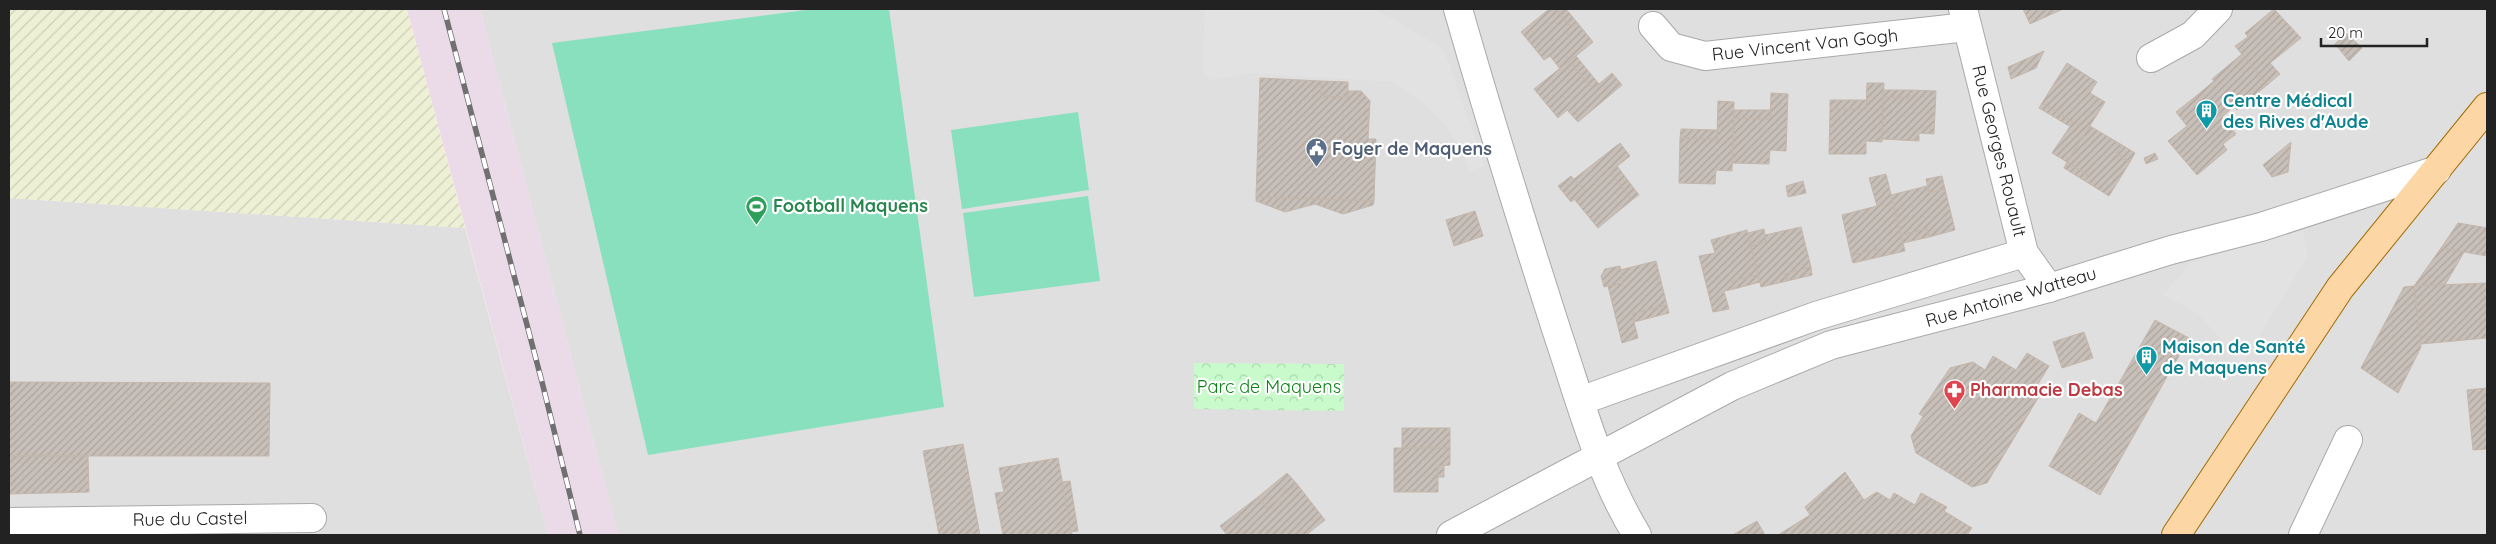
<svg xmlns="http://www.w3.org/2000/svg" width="2496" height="544" font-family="Quicksand,sans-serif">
<defs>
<pattern id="farmland-furrows" width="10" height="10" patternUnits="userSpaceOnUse" patternTransform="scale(1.25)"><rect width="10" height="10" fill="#eef0d5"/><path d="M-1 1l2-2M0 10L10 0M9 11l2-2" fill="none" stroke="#ccceb7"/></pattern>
<pattern id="park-crowns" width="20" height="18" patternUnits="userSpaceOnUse" patternTransform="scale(1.25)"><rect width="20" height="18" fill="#c8facc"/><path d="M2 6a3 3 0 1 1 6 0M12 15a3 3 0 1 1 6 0" fill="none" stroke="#acd6af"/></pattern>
<pattern id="building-hatch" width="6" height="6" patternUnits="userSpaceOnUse" patternTransform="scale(1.25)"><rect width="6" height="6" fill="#c7bfb8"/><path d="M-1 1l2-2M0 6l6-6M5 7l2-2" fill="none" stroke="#aba49e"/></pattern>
</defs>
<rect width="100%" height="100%" fill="#f2efe9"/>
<g fill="#e0dfdf">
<path d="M 480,9 L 2487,9 L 2487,535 L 618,535 Z"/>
<path d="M 9,198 L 465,228 L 548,535 L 9,535 Z"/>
</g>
<path fill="#ebdbe8" d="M 407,9 L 480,9 L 618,535 L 548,535 Z"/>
<path fill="url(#farmland-furrows)" d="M 9,9 L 407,9 L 465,228 L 9,198 Z"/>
<path fill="url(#park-crowns)" d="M 1194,363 L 1344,364 L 1344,411 L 1194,409 Z"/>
<g fill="#88e0be">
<path d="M 813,9 L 889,9 L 944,407 L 648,455 L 552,43 Z"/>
<path d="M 1078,112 L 1089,190 L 962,209 L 951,130 Z"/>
<path d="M 1088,196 L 1100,281 L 974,297 L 963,213 Z"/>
</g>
<g fill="#e2e2e2">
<path d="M 1205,9 L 1372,9 L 1396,20 L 1444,50 L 1485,166 L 1470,171 L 1463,153 L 1446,126 L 1423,103 L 1392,82 L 1251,73 L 1210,80 L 1202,70 Z"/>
<path d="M 2303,230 L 2308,256 L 2242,364 L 2198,313 L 2163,295 L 2192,262 Z"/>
</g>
<g fill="url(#building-hatch)" stroke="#c4b6ab">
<path d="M 1549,9 L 1556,9 L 1570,26 L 1576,21 L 1593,42 L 1560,69 L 1550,56 L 1544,60 L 1521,32 Z"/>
<path d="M 1556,9 L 1566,9 L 1576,21 L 1570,26 Z"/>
<path d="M 2023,9 L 2063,9 L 2030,24 Z"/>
<path d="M 2274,9 L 2301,38 L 2270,63 L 2280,74 L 2267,85 L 2235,46 L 2248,37 L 2245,33 Z"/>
<path d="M 2346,33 L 2362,48 L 2349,61 L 2335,44 Z"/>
<path d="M 2044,51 L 2036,68 L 2011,79 L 2008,67 Z"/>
<path d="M 2242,54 L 2267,85 L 2237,110 L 2234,106 L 2222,117 L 2201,92 L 2214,81 L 2212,79 Z"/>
<path d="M 1576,56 L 1599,84 L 1593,89 L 1569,61 Z"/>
<path d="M 1569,61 L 1593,89 L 1612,73 L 1622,85 L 1578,122 L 1567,110 L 1558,118 L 1534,89 Z"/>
<path d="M 2067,63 L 2097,82 L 2090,93 L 2105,102 L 2067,162 L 2052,153 L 2073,122 L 2042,103 Z"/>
<path d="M 1260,78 L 1321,81 L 1321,96 L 1348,97 L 1347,91 L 1361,91 L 1370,101 L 1368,139 L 1376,139 L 1374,201 L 1256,197 Z"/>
<path d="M 1321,81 L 1348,82 L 1348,97 L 1321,96 Z"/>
<path d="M 1867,83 L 1884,83 L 1882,142 L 1866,141 L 1866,154 L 1829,154 L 1830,109 L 1866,109 Z"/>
<path d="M 1883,90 L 1910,90 L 1909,98 L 1883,97 Z"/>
<path d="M 1910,90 L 1936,91 L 1934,134 L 1919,133 L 1919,141 L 1882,139 L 1883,97 L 1909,98 Z"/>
<path d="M 2201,92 L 2236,134 L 2223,144 L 2227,150 L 2197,175 L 2168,141 L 2187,126 L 2176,112 Z"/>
<path d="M 1771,93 L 1788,94 L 1786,151 L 1770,150 L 1769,164 L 1732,163 L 1734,118 L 1770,119 Z"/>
<path d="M 1830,100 L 1867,100 L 1866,109 L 1830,109 Z"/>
<path d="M 1718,101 L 1734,102 L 1732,171 L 1716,170 L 1715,184 L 1679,183 L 1680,138 L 1717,139 Z"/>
<path d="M 2042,103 L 2073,122 L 2069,126 L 2039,108 Z"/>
<path d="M 1734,110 L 1771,110 L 1770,119 L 1734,118 Z"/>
<path d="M 2090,126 L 2122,145 L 2117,154 L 2130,162 L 2109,196 L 2085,181 L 2088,175 L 2067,162 Z"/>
<path d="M 1681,129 L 1717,130 L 1717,139 L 1680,138 Z"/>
<path d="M 2291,142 L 2288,172 L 2272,177 L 2263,165 Z"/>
<path d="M 1620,143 L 1630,156 L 1610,172 L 1632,200 L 1598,228 L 1574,199 L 1585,191 L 1574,179 Z"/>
<path d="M 2122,145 L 2135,153 L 2130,162 L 2117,154 Z"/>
<path d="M 2155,153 L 2158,159 L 2146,164 L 2144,158 Z"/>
<path d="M 2067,162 L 2088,175 L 2085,181 L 2064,168 Z"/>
<path d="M 1617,166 L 1639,195 L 1632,200 L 1610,172 Z"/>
<path d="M 1886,174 L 1905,251 L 1879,257 L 1877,249 L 1851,256 L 1842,215 L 1877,206 L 1869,178 Z"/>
<path d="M 1571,176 L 1585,191 L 1571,202 L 1558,186 Z"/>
<path d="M 1942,176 L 1945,189 L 1929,193 L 1926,179 Z"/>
<path d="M 1803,181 L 1806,193 L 1788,197 L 1786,186 Z"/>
<path d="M 1927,186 L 1929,193 L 1945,189 L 1955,230 L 1929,237 L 1927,229 L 1901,235 L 1891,195 Z"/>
<path d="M 1256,197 L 1374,201 L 1373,205 L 1343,214 L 1315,204 L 1285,212 L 1256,201 Z"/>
<path d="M 1475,211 L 1483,236 L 1454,246 L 1446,220 Z"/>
<path d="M 2458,223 L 2487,228 L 2487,256 L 2441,248 Z"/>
<path d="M 1801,227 L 1811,267 L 1785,274 L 1787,281 L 1761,287 L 1751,246 L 1766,242 L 1765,235 Z"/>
<path d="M 1764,229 L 1766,242 L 1751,246 L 1748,233 Z"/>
<path d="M 1927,229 L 1929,237 L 1903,243 L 1901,235 Z"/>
<path d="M 1747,230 L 1758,275 L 1732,281 L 1734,289 L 1724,291 L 1729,309 L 1713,312 L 1699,256 L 1715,253 L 1711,240 Z"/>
<path d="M 2441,248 L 2464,252 L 2445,285 L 2414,286 Z"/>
<path d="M 1877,249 L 1879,257 L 1853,263 L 1851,256 Z"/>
<path d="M 1656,261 L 1667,305 L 1632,314 L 1638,338 L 1622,343 L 1608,286 L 1623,283 L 1620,270 Z"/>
<path d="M 1620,266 L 1623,283 L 1604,287 L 1601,276 L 1605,269 Z"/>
<path d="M 1811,267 L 1812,275 L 1787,281 L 1785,274 Z"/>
<path d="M 1758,275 L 1760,282 L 1734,289 L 1732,281 Z"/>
<path d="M 2487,283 L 2487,338 L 2421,344 L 2414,286 Z"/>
<path d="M 2414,286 L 2421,347 L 2398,393 L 2361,368 L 2404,287 Z"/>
<path d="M 1667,305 L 1669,313 L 1634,322 L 1632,314 Z"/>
<path d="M 2155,320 L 2189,338 L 2100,495 L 2049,466 L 2079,413 L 2096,423 Z"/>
<path d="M 2084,332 L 2093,358 L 2062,368 L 2053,342 Z"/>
<path d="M 2027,353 L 2049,366 L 2035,389 L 2041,393 L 1987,483 L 1972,487 L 1916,453 L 1911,436 L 1923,416 L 1919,414 L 1950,368 L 1973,362 L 1985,370 L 1993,356 L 2016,370 Z"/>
<path d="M 9,382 L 270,383 L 269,456 L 9,456 Z"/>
<path d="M 2487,388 L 2487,449 L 2473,450 L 2467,390 Z"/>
<rect x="1402" y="428" width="48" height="20"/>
<path d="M 963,444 L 980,535 L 939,535 L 923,451 Z"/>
<path d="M 1394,448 L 1450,448 L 1450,465 L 1438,466 L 1438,492 L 1394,492 Z"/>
<path d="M 9,456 L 88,456 L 89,492 L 9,494 Z"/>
<path d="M 1058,458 L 1072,535 L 1003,535 L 995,493 L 1004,492 L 999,468 Z"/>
<path d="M 1444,465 L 1444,477 L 1438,477 L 1438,466 Z"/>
<path d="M 1845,472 L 1864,500 L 1877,492 L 1890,500 L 1894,493 L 1915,505 L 1921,493 L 1947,507 L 1944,511 L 1972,528 L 1967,535 L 1778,535 L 1810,515 L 1805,507 Z"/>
<path d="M 1287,473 L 1297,484 L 1267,508 L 1258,497 Z"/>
<path d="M 1070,481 L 1078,531 L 1071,532 L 1062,482 Z"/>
<path d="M 1297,484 L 1325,520 L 1306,535 L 1227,535 L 1220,526 L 1258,497 L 1267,508 Z"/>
<path d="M 1757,521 L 1765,535 L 1735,535 L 1734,534 Z"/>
</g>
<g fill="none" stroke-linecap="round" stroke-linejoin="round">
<defs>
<g id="street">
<path d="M 1458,9 C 1489,118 1523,226 1558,335 C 1581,403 1599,473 1637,535"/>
<path d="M 1963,9 L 2024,253 L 2049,288"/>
<path d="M 1653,26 L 1671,47 L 1705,56 L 1967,27"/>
<path d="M 2151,58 L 2193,35 L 2218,9"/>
<path d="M 1580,401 L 1816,316 L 2024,253"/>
<path d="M 9,522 L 312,518"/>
<path d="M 1451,535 L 1732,386 L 1831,345 L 2049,288 L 2171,250 L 2261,227 L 2437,170"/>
<path d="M 2303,535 L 2348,440"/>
</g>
<path id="primary" d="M 2176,535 L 2340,288 L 2487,107"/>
</defs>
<use href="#street" stroke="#a9a9a9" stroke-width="30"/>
<use href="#primary" stroke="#a06b00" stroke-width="30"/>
<use href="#street" stroke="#fff" stroke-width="28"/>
<use href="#primary" stroke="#fcd6a4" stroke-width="28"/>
<defs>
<path id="rail" d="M 444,9 L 542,382 L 580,535"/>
</defs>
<use href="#rail" stroke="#707070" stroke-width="5.5"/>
<use href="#rail" stroke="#fff" stroke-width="4" stroke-dasharray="11" stroke-linecap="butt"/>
</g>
<defs>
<symbol id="building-pin" viewBox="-11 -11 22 30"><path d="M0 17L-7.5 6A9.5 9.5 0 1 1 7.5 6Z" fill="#0f9aa8" stroke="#fff"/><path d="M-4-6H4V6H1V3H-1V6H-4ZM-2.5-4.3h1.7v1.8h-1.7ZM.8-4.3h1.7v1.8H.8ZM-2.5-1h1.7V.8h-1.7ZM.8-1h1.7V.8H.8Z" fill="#fff"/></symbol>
<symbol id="civic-pin" viewBox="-11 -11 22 30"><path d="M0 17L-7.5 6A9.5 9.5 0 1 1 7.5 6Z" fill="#5c6f8a" stroke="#fff"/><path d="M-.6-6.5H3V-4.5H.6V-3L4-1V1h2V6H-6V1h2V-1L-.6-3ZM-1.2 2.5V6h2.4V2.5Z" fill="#fff"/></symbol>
<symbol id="stadium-pin" viewBox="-11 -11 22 30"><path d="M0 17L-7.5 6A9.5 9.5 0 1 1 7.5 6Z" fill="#2e9e5b" stroke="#fff"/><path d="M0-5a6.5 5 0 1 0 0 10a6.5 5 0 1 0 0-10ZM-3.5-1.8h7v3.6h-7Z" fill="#fff"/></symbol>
<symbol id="pharmacy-pin" viewBox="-11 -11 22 30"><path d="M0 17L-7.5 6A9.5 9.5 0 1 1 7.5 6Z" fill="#e0444e" stroke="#fff"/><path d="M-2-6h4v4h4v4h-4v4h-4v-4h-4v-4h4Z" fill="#fff"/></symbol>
</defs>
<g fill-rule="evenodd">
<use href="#building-pin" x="2194" y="98" width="25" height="34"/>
<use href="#civic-pin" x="1304" y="136" width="25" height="34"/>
<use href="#stadium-pin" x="744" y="194" width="25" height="34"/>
<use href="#building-pin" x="2134" y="344" width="25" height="34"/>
<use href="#pharmacy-pin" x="1942" y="378" width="25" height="34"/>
</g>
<g text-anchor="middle" stroke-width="4.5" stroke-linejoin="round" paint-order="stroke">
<g font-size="18" fill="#222" stroke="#fff">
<text transform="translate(1805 45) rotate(-6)" y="6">Rue Vincent Van Gogh</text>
<text transform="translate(1999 151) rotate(76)" y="6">Rue Georges Rouault</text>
<text transform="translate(2011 297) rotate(-16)" y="6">Rue Antoine Watteau</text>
<text transform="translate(190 519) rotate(-1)" y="6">Rue du Castel</text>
</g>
<g font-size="18" font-weight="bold" fill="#0d838f" stroke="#fff" text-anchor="start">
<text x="2223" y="107">Centre Médical<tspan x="2223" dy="21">des Rives d'Aude</tspan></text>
<text x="2162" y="353">Maison de Santé<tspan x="2162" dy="21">de Maquens</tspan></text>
</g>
<g font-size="18" font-weight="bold" fill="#4e5e75" stroke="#fff" text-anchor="start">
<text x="1332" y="155">Foyer de Maquens</text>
</g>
<g font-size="18" font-weight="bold" fill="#27864d" stroke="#fff" text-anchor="start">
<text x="773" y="212">Football Maquens</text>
</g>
<g font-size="18" fill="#0c8416" stroke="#fff">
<text x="1269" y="393">Parc de Maquens</text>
</g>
<g font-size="18" font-weight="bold" fill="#be3a42" stroke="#fff" text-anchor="start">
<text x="1970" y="396">Pharmacie Debas</text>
</g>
</g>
<rect width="2496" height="544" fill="none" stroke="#222222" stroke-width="20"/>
<path d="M2321 38v8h106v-8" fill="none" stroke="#222222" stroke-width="2.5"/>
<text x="2328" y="38" font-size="15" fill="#222222" stroke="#ffffff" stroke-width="4" paint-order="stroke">20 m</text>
</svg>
